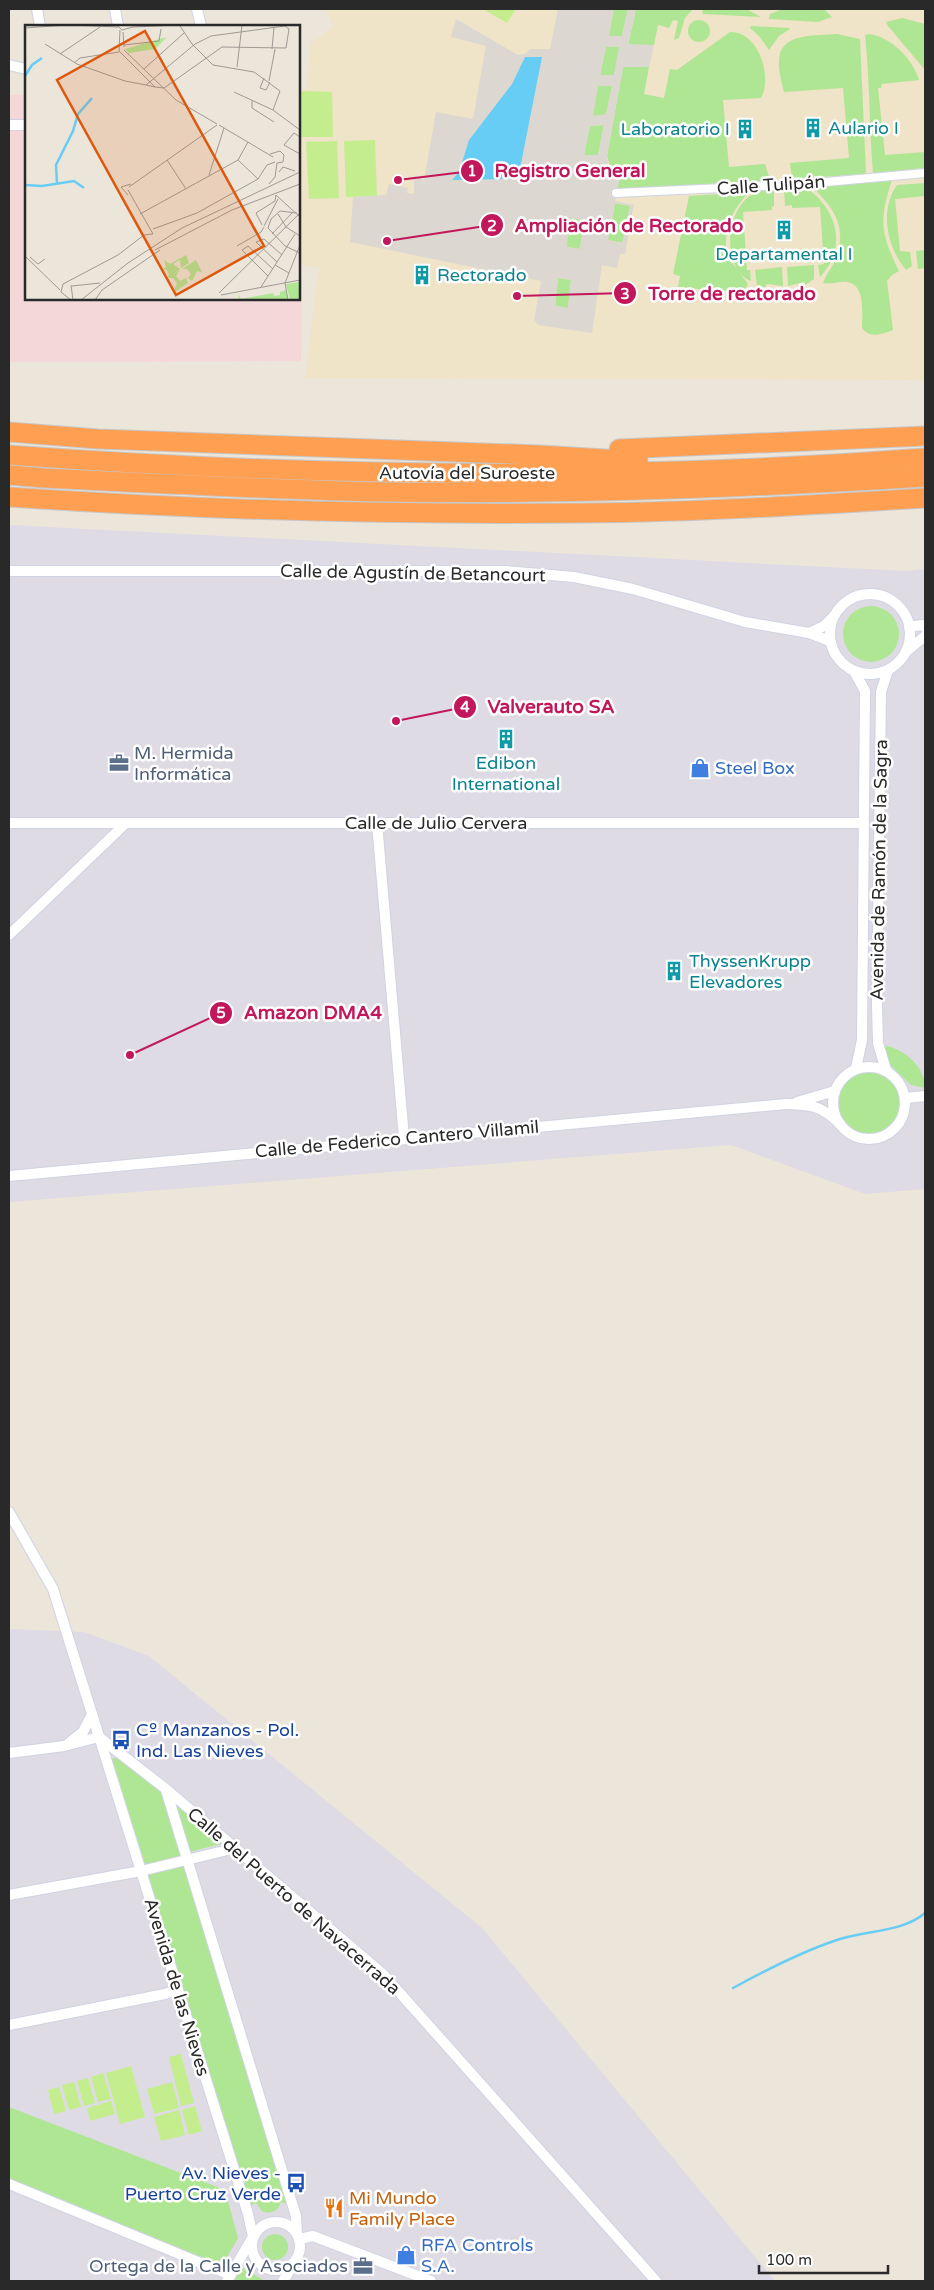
<svg xmlns="http://www.w3.org/2000/svg" width="934" height="2290" font-family="'Varela Round',sans-serif">
<rect width="100%" height="100%" fill="#ece5da"/>
<g fill="#dedbe4">
<path d="M 9,525 L 905,571 L 925,569 L 925,1189 L 865,1194 L 731,1145 L 9,1202 Z"/>
<path d="M 9,1629 L 84,1632 L 149,1656 L 482,1928 L 775,2281 L 9,2281 Z"/>
</g>
<path fill="#efe3c8" d="M 325,9 L 925,9 L 925,380 L 305,378 L 319,267 L 299,266 L 299,89 L 307,89 L 310,44 L 334,26 Z"/>
<path fill="#f4d7d8" d="M 9,95 L 26,95 L 26,299 L 299,299 L 299,280 L 302,280 L 301,361 L 9,362 Z"/>
<g fill="#afe693">
<path d="M 614,9 L 628,9 L 622,36 L 608,36 Z"/>
<path d="M 636,9 L 692,9 L 692,10 L 685,18 L 679,38 L 674,40 L 678,21 L 673,20 L 669,28 L 658,25 L 654,45 L 628,45 Z"/>
<path d="M 702,9 L 746,9 L 761,17 L 703,14 Z"/>
<path d="M 783,9 L 824,9 L 832,17 L 818,22 L 769,19 L 770,14 Z"/>
<path d="M 902,18 L 925,24 L 925,70 L 888,26 L 886,22 Z"/>
<circle cx="699" cy="31" r="11"/>
<path d="M 751,26 L 789,28 L 790,29 L 779,36 L 769,50 L 759,36 L 750,28 Z"/>
<path d="M 730,32 C 758,31 773,76 761,98 L 723,100 L 729,167 L 765,164 L 770,180 L 617,190 L 607,156 L 623,67 L 649,67 L 644,94 L 664,98 L 670,69 L 677,70 Z"/>
<path d="M 837,34 L 860,39 L 866,174 L 792,179 L 790,163 L 849,158 L 843,88 L 784,92 C 782,82 778,71 779,61 C 779,32 817,36 837,34 Z"/>
<path d="M 869,34 C 891,37 913,59 919,80 L 882,84 L 881,88 L 878,88 L 885,155 L 925,152 L 925,168 L 873,173 C 869,127 870,81 865,35 Z"/>
<path d="M 620,46 L 614,75 L 600,75 L 606,47 Z"/>
<path d="M 598,86 L 612,86 L 606,115 L 592,116 Z"/>
<path d="M 604,125 L 598,155 L 584,155 L 590,126 Z"/>
<path d="M 892,180 C 879,220 880,233 899,271 L 892,275 L 887,281 L 893,330 C 882,334 870,339 862,328 C 862,314 866,285 847,282 C 839,281 831,285 823,283 C 826,274 833,267 836,258 C 848,226 833,208 812,186 Z"/>
<path d="M 925,183 L 925,196 L 895,199 L 900,251 L 910,252 L 912,266 L 906,270 C 887,247 879,211 897,185 Z"/>
<path d="M 806,188 C 837,208 848,248 820,277 L 818,265 L 824,264 L 820,207 L 792,208 L 792,205 L 785,206 L 784,189 Z"/>
<path d="M 774,191 L 774,206 L 772,207 L 772,210 L 743,212 L 747,270 L 750,270 L 751,281 C 719,269 726,201 758,192 C 763,190 769,191 774,191 Z"/>
<path d="M 749,192 C 733,209 725,225 726,248 L 724,249 L 727,261 L 730,260 L 748,284 L 745,289 L 718,291 L 678,287 L 680,276 L 673,274 L 689,196 Z"/>
<path d="M 615,203 L 630,206 L 623,243 L 608,240 Z"/>
<path d="M 570,218 L 584,220 L 580,249 L 566,247 Z"/>
<path d="M 925,250 L 925,268 L 918,269 L 916,251 Z"/>
<path d="M 814,265 L 814,279 L 805,285 L 804,282 L 788,286 L 787,267 Z"/>
<path d="M 782,267 L 783,286 L 767,284 L 765,287 L 757,286 L 755,270 Z"/>
<path d="M 558,278 L 571,280 L 568,308 L 555,306 Z"/>
<circle cx="871" cy="634" r="28"/>
<path d="M 883,1045 C 904,1049 925,1066 925,1088 L 911,1085 L 890,1065 Z"/>
<circle cx="869" cy="1103" r="31"/>
<path d="M 119,1756 L 224,1843 L 182,1854 L 287,2199 L 287,2204 L 281,2202 C 278,2211 271,2215 262,2211 L 256,2203 L 250,2206 L 112,1759 Z"/>
<path d="M 9,2107 L 225,2190 L 238,2238 L 226,2259 L 213,2262 L 9,2179 Z"/>
<circle cx="275" cy="2247" r="13"/>
<path d="M 242,2267 L 265,2281 L 234,2281 Z"/>
</g>
<g fill="#c4ee8e">
<path d="M 483,9 L 516,9 L 507,23 Z"/>
<path d="M 308,91 L 332,92 L 333,137 L 299,137 L 299,92 Z"/>
<path d="M 375,140 L 377,196 L 346,197 L 344,141 Z"/>
<path d="M 337,141 L 339,198 L 309,199 L 306,142 Z"/>
<path d="M 181,2054 L 194,2103 L 181,2106 L 169,2057 Z"/>
<path d="M 131,2066 L 145,2117 L 120,2124 L 106,2073 Z"/>
<path d="M 103,2073 L 111,2099 L 98,2102 L 91,2077 Z"/>
<path d="M 88,2078 L 95,2103 L 84,2106 L 77,2081 Z"/>
<path d="M 74,2082 L 81,2107 L 69,2110 L 62,2085 Z"/>
<path d="M 172,2082 L 179,2108 L 154,2114 L 147,2089 Z"/>
<path d="M 59,2087 L 66,2111 L 54,2114 L 48,2090 Z"/>
<path d="M 111,2101 L 115,2114 L 90,2121 L 87,2108 Z"/>
<path d="M 195,2106 L 202,2131 L 189,2135 L 182,2110 Z"/>
<path d="M 179,2110 L 185,2135 L 161,2141 L 154,2117 Z"/>
</g>
<path fill="#dcd8d1" fill-rule="evenodd" d="M 558,9 L 614,9 L 609,36 L 622,36 L 628,9 L 636,9 L 628,44 L 654,45 L 649,67 L 623,67 L 607,156 L 608,166 L 621,173 L 615,201 L 634,205 L 633,208 L 625,254 L 620,254 L 617,268 L 602,265 L 592,333 L 539,325 L 534,320 L 541,281 L 350,242 L 353,197 L 386,195 L 389,184 L 408,188 L 407,193 L 414,194 L 414,176 L 424,180 L 436,112 L 473,119 L 486,46 L 451,37 L 456,19 L 518,55 L 526,54 L 530,49 L 550,49 ZM 606,47 L 619,47 L 614,75 L 600,75 ZM 525,57 L 518,178 L 453,180 L 459,172 L 469,140 L 512,84 ZM 598,86 L 612,86 L 606,114 L 593,116 ZM 604,125 L 598,155 L 584,155 L 590,126 ZM 615,203 L 630,206 L 622,243 L 608,240 ZM 570,218 L 584,220 L 580,249 L 567,247 ZM 558,278 L 571,280 L 568,308 L 555,306 Z"/>
<path fill="#67cdf4" d="M 525,57 L 542,57 L 518,179 L 452,180 L 459,172 L 469,140 L 512,84 Z"/>
<g fill="none" stroke-linecap="round" stroke-linejoin="round">
<path stroke="#67cdf4" stroke-width="2.5" d="M 733,1988 C 766,1970 799,1953 834,1941 C 863,1930 902,1933 925,1913"/>
<defs>
<path id="pedestrian" d="M 616,193 L 804,184 L 925,173"/>
<g id="minor">
<path d="M 37,9 L 40,26"/>
<path d="M 115,9 L 118,26"/>
<path d="M 197,9 L 201,26"/>
<path d="M 9,65 L 26,69"/>
<path d="M 9,125 L 26,125"/>
<path d="M 9,571 L 506,571 L 574,577 L 633,589 L 745,622 L 809,633 L 830,641"/>
<circle cx="870" cy="634" r="40"/>
<path d="M 909,627 L 922,625 L 925,627"/>
<path d="M 809,633 L 824,626 L 833,617"/>
<path d="M 907,651 L 925,636"/>
<path d="M 854,671 L 865,691 L 862,1040 L 856,1068"/>
<path d="M 9,823 L 864,823"/>
<path d="M 377,823 L 404,1138"/>
<path d="M 9,935 L 125,824"/>
<circle cx="869" cy="1103" r="36"/>
<path d="M 886,1070 L 878,1043 L 877,1006 L 881,692 L 888,670"/>
<path d="M 906,1098 L 925,1096"/>
<path d="M 797,1102 L 835,1091"/>
<path d="M 9,1176 L 786,1104 C 812,1105 821,1105 840,1124"/>
<path d="M 9,1512 L 53,1589 L 248,2214 L 253,2237"/>
<path d="M 99,1737 L 166,1789 L 383,1974 L 656,2281"/>
<path d="M 69,1743 L 83,1732 L 92,1714"/>
<path d="M 9,1753 L 64,1746 L 99,1737"/>
<path d="M 166,1790 L 296,2216 L 297,2234"/>
<path d="M 9,1895 L 141,1871 L 236,1848"/>
<path d="M 9,2025 L 165,1994 L 177,1990"/>
<path d="M 9,2184 L 230,2275"/>
<circle cx="276" cy="2246" r="24"/>
<path d="M 299,2239 L 313,2236 L 431,2281"/>
<path d="M 227,2281 L 251,2240"/>
<path d="M 283,2281 L 293,2265"/>
</g>
<g id="motorway">
<path d="M 9,432 L 98,439 L 539,455 L 638,461"/>
<path d="M 619,449 L 925,436"/>
<path d="M 9,455 C 314,477 620,481 925,458"/>
<path d="M 9,475 L 44,478 C 143,483 242,488 341,491 C 536,496 731,489 925,477"/>
<path d="M 9,497 C 200,510 393,515 585,513 C 698,512 812,505 925,498"/>
</g>
</defs>
<use href="#pedestrian" stroke="#cfd3e3" stroke-width="10"/>
<use href="#minor" stroke="#cfd3e3" stroke-width="12"/>
<use href="#motorway" stroke="#c7c7c7" stroke-width="21"/>
<use href="#pedestrian" stroke="#fff" stroke-width="8"/>
<use href="#minor" stroke="#fff" stroke-width="10"/>
<use href="#motorway" stroke="#ff9f52" stroke-width="19"/>
</g>
<defs>
<symbol id="building-bare" viewBox="-9 -9 18 18"><path d="M-4-6H4V6H1V3H-1V6H-4ZM-2.5-4.3h1.7v1.8h-1.7ZM.8-4.3h1.7v1.8H.8ZM-2.5-1h1.7V.8h-1.7ZM.8-1h1.7V.8H.8Z" fill="#0f9aa8" stroke="#fff" stroke-width="2.5" paint-order="stroke"/></symbol>
<symbol id="office-bare" viewBox="-9 -9 18 18"><path d="M-6-3h4V-5.5h4V-3h4V5H-6ZM-1-4.5V-3h2v-1.5ZM-6 0V1H6V0Z" fill="#5c6f8a" stroke="#fff" stroke-width="2.5" paint-order="stroke"/></symbol>
<symbol id="shop-bare" viewBox="-9 -9 18 18"><path d="M-5-2.5h2.3a2.7 3.5 0 0 1 5.4 0H5L5.5 6h-11ZM-1.5-2.5h3a1.5 2.3 0 0 0-3 0Z" fill="#3f7fe0" stroke="#fff" stroke-width="2.5" paint-order="stroke"/></symbol>
<symbol id="bus-bare" viewBox="-9 -9 18 18"><path d="M-5-6H5V4H4V6H2V4H-2V6H-4V4H-5ZM-3.5-4V0h7V-4ZM-3.5 1.2v1.5H-2V1.2ZM2 1.2v1.5H3.5V1.2Z" fill="#1a4fb4" stroke="#fff" stroke-width="2.5" paint-order="stroke"/></symbol>
<symbol id="restaurant-bare" viewBox="-9 -9 18 18"><path d="M-5-6h1v4h1v-4h1v4h1v-4h1v5L-1.5 .5V6h-2V.5L-5-1ZM5-6V6H3V1.5H1.5Q1.5-4 5-6Z" fill="#e8710a" stroke="#fff" stroke-width="2.5" paint-order="stroke"/></symbol>
</defs>
<g fill-rule="evenodd">
<use href="#building-bare" x="799" y="114" width="28" height="28"/>
<use href="#building-bare" x="731" y="115" width="28" height="28"/>
<use href="#building-bare" x="770" y="216" width="28" height="28"/>
<use href="#building-bare" x="408" y="261" width="28" height="28"/>
<use href="#building-bare" x="492" y="725" width="28" height="28"/>
<use href="#office-bare" x="105" y="749" width="28" height="28"/>
<use href="#shop-bare" x="686" y="754" width="28" height="28"/>
<use href="#building-bare" x="660" y="957" width="28" height="28"/>
<use href="#bus-bare" x="107" y="1726" width="28" height="28"/>
<use href="#bus-bare" x="282" y="2169" width="28" height="28"/>
<use href="#restaurant-bare" x="320" y="2194" width="28" height="28"/>
<use href="#shop-bare" x="392" y="2241" width="28" height="28"/>
<use href="#office-bare" x="349" y="2252" width="28" height="28"/>
</g>
<g text-anchor="middle" stroke-width="5" stroke-linejoin="round" paint-order="stroke">
<g font-size="18" fill="#0d838f" stroke="#fff" text-anchor="start">
<text x="828" y="134">Aulario I</text>
<text x="730" y="135" text-anchor="end">Laboratorio I</text>
<text x="784" y="260" text-anchor="middle">Departamental I</text>
<text x="437" y="281">Rectorado</text>
<text x="506" y="769" text-anchor="middle">Edibon<tspan x="506" dy="21">International</tspan></text>
<text x="689" y="967">ThyssenKrupp<tspan x="689" dy="21">Elevadores</tspan></text>
</g>
<g font-size="18" fill="#292929" stroke="#fff">
<text transform="translate(771 185) rotate(-4)" y="6">Calle Tulipán</text>
<text x="467" y="479">Autovía del Suroeste</text>
<text transform="translate(413 573) rotate(1)" y="6">Calle de Agustín de Betancourt</text>
<text x="436" y="829">Calle de Julio Cervera</text>
<text transform="translate(879 870) rotate(-89)" y="6">Avenida de Ramón de la Sagra</text>
<text transform="translate(397 1139) rotate(-5)" y="6">Calle de Federico Cantero Villamil</text>
<text transform="translate(294 1901) rotate(41)" y="6">Calle del Puerto de Navacerrada</text>
<text transform="translate(177 1987) rotate(73)" y="6">Avenida de las Nieves</text>
</g>
<g font-size="18" fill="#4e5e75" stroke="#fff" text-anchor="start">
<text x="134" y="759">M. Hermida<tspan x="134" dy="21">Informática</tspan></text>
<text x="348" y="2272" text-anchor="end">Ortega de la Calle y Asociados</text>
</g>
<g font-size="18" fill="#366cbe" stroke="#fff" text-anchor="start">
<text x="715" y="774">Steel Box</text>
<text x="421" y="2251">RFA Controls<tspan x="421" dy="21">S.A.</tspan></text>
</g>
<g font-size="18" fill="#164399" stroke="#fff" text-anchor="start">
<text x="136" y="1736">Cº Manzanos - Pol.<tspan x="136" dy="21">Ind. Las Nieves</tspan></text>
<text x="281" y="2179" text-anchor="end">Av. Nieves -<tspan x="281" dy="21">Puerto Cruz Verde</tspan></text>
</g>
<g font-size="18" fill="#c56008" stroke="#fff" text-anchor="start">
<text x="349" y="2204">Mi Mundo<tspan x="349" dy="21">Family Place</tspan></text>
</g>
</g>
<g transform="translate(25 25)">
<rect width="275" height="275" fill="#ece5da"/>
<path d="M 138,13 L 141,13 L 130,24 L 104,28 L 100,24 ZM 161,230 L 164,238 L 156,243 L 155,235 L 151,237 L 148,239 L 155,244 L 146,251 L 142,253 L 144,249 L 141,244 L 134,247 L 141,242 L 139,235 L 145,239 ZM 171,235 L 177,247 L 172,246 L 167,256 L 163,253 L 166,249 L 162,244 L 157,244 ZM 155,245 L 151,251 L 155,256 L 161,253 L 163,258 L 148,268 L 152,258 L 148,253 L 143,253 ZM 275,257 L 275,275 L 265,275 L 261,259 ZM 261,265 L 263,275 L 214,275 L 213,269 L 216,274 L 248,268 L 249,271 L 255,270 L 255,267 Z" fill="#afe693"/>
<path fill="none" stroke="#67cdf4" stroke-width="2.5" d="M 0,51 L 7,40 L 17,33M 32,158 L 31,140 L 48,106 L 53,89 L 67,73M 0,160 L 17,161 L 49,156 L 59,163"/>
<path fill="none" stroke="#9e9a93" stroke-width="1" d="M 46,0 L 93,2M 92,0 L 97,5 L 108,2 L 153,0M 155,1 L 167,19 L 188,40 L 229,47 L 255,66 L 248,85 L 209,67M 0,3 L 41,0M 95,5 L 94,26 L 130,62M 98,7 L 99,22M 20,19 L 52,39 L 100,56 L 121,60 L 130,62 L 139,63 L 197,22 L 261,23 L 264,4 L 260,1 L 186,11 L 170,19 L 121,60M 99,20 L 134,16 L 136,4M 247,24 L 249,2M 99,25 L 151,75 L 192,99M 35,29 L 75,2M 49,38 L 55,33 L 94,27M 212,42 L 217,0M 119,44 L 159,8M 239,53 L 235,63 L 241,65 L 245,57M 244,56 L 250,24M 227,76 L 227,83 L 249,97M 248,85 L 275,105M 194,100 L 248,132M 275,112 L 269,108 L 259,120 L 275,129M 245,129 L 255,126 L 259,130 L 258,137 L 252,138M 142,135 L 161,164M 213,135 L 233,154M 254,147 L 258,142 L 270,146M 184,150 L 199,103M 244,159 L 250,152 L 252,138M 104,162 L 192,100M 103,170 L 96,162 L 106,159M 272,188 L 255,186 L 246,194 L 243,203 L 260,221 L 275,228M 115,189 L 213,135 L 223,117M 253,189 L 261,202 L 275,211M 237,200 L 231,188 L 250,176 L 251,170 L 275,192M 239,201 L 253,174M 128,204 L 172,188 L 233,154 L 242,140 L 250,137M 247,209 L 268,187M 212,221 L 236,207 L 239,202M 130,225 L 207,185 L 275,159M 0,231 L 35,265M 5,232 L 13,239 L 20,234M 252,237 L 231,217 L 239,214 L 257,230M 250,240 L 264,248M 243,251 L 217,225 L 223,221 L 248,244M 260,258 L 275,220M 260,258 L 263,275M 46,260 L 48,275M 47,261 L 75,258M 236,262 L 270,209M 194,268 L 275,188M 196,270 L 275,255M 46,275 L 36,267 L 38,259 L 93,230 L 119,210 L 128,209 L 103,165M 56,275 L 103,238 L 157,203 L 275,147M 70,275 L 77,265 L 135,225"/>
<path fill="#de570d" fill-opacity="0.15" stroke="#de570d" stroke-width="2.5" d="M 120,6 L 239,221 L 151,270 L 32,55 Z"/>
<rect width="275" height="275" fill="none" stroke="#292929" stroke-width="2.5"/>
</g>
<path fill="none" stroke="#c2185b" stroke-width="2" d="M398 180L472 171M387 241L492 225M517 296L625 293M396 721L465 707M130 1055L221 1013"/>
<g fill="#c2185b" stroke="#fff" stroke-width="2">
<circle cx="398" cy="180" r="5"/>
<circle cx="387" cy="241" r="5"/>
<circle cx="517" cy="296" r="5"/>
<circle cx="396" cy="721" r="5"/>
<circle cx="130" cy="1055" r="5"/>
<circle cx="472" cy="171" r="12"/>
<circle cx="492" cy="225" r="12"/>
<circle cx="625" cy="293" r="12"/>
<circle cx="465" cy="707" r="12"/>
<circle cx="221" cy="1013" r="12"/>
</g>
<g font-size="15" text-anchor="middle" font-weight="bold" fill="#fff">
<text x="472" y="176">1</text>
<text x="492" y="231">2</text>
<text x="625" y="299">3</text>
<text x="465" y="712">4</text>
<text x="221" y="1018">5</text>
</g>
<g font-size="19" text-anchor="middle" font-weight="bold" fill="#c2185b" stroke="#fff" stroke-width="5" stroke-linejoin="round" paint-order="stroke">
<text x="570" y="177">Registro General</text>
<text x="629" y="232">Ampliación de Rectorado</text>
<text x="732" y="300">Torre de rectorado</text>
<text x="551" y="713">Valverauto SA</text>
<text x="313" y="1019">Amazon DMA4</text>
</g>
<rect width="934" height="2290" fill="none" stroke="#292929" stroke-width="20"/>
<path d="M759 2265v8h129v-8" fill="none" stroke="#292929" stroke-width="2.5"/>
<text x="766" y="2265" font-size="15" fill="#292929" stroke="#ffffff" stroke-width="4" paint-order="stroke">100 m</text>
</svg>
